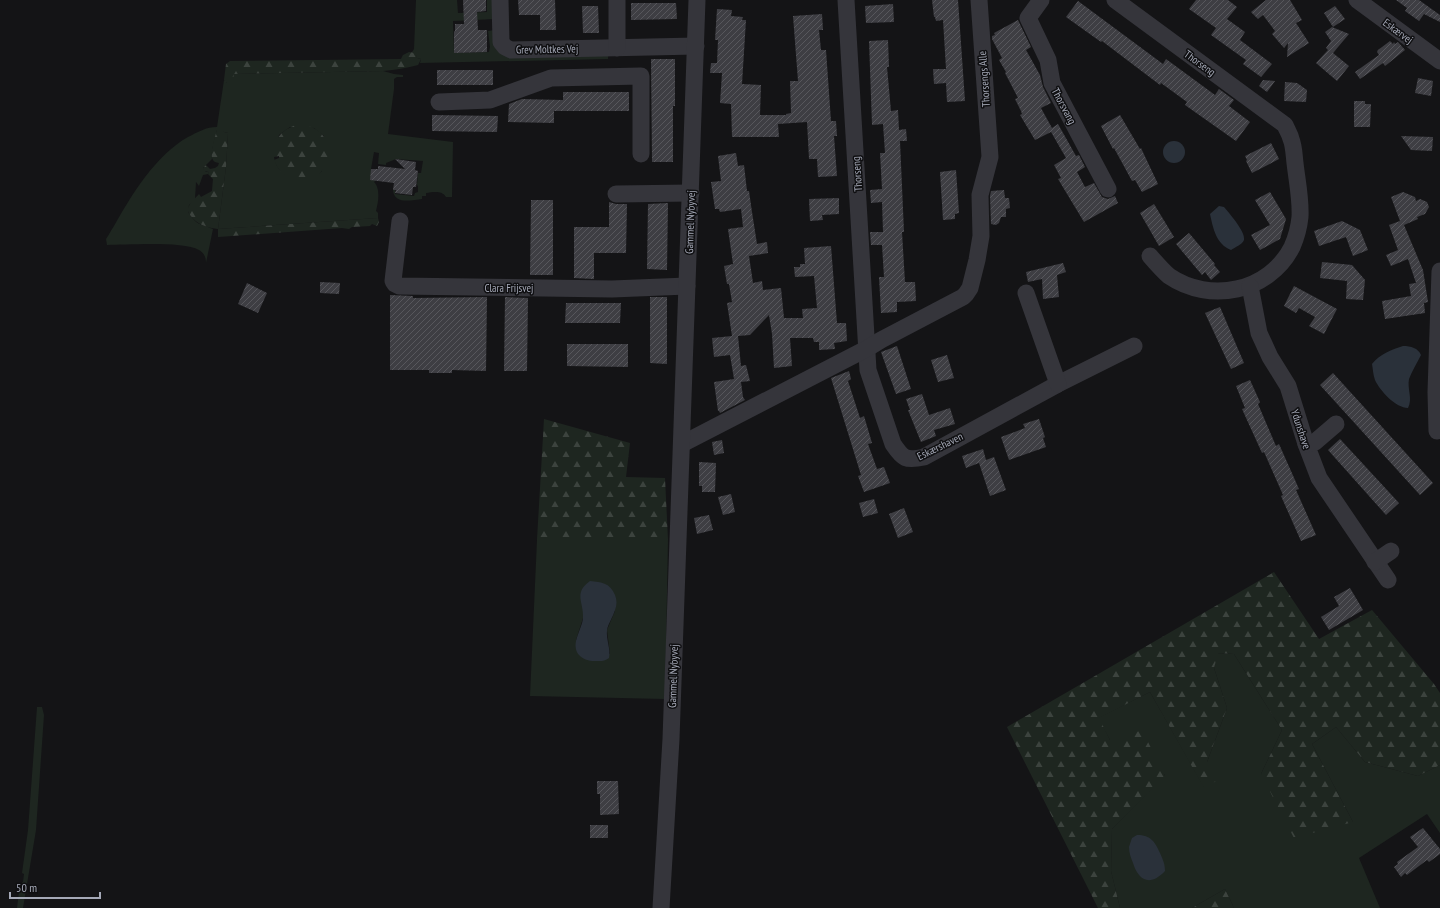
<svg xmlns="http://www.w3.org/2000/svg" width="1440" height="908" font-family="'PT Sans Narrow',sans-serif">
<defs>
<pattern id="forest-firs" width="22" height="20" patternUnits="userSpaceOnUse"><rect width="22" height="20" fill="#1e2620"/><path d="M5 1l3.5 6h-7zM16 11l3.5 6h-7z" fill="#3c433e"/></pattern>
<pattern id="building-hatch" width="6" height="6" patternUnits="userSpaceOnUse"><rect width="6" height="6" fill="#3e3e43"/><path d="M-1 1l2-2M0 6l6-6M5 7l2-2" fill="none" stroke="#57575c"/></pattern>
</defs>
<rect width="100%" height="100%" fill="#141416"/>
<g fill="#1e2620" fill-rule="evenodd">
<path d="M 416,0 L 457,0 L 458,13 L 487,12 L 487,0 L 494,0 L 495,19 L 453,21 L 454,53 L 489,52 L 490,47 L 488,31 L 495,30 L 495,39 L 608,56 L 608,59 L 420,63 L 421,59 L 417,58 L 416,55 L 412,52 L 414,49 Z"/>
<path d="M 383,71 L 394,74 L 403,75 L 403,77 L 397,77 L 394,79 L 394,89 L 388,134 L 453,142 L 452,197 L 446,197 C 442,190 433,192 426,193 L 426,196 L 422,196 L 422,199 C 412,200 394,205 393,190 L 395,190 L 395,194 L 414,196 L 415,193 L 418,192 L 418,186 L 417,185 L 418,173 L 421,173 L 423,161 L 396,159 L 386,163 L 386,165 L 378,164 L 379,153 L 374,152 L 371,169 L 377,173 L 376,181 L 375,181 L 374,182 C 381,189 378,203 376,211 L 378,213 L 378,218 L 218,229 L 226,167 L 228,133 L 217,130 C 215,139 211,149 212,159 L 203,168 L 206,172 L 209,172 L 208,174 L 203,175 L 199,186 L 196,182 L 195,199 L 189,205 L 188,212 C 198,226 198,223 213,229 L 206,263 C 206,257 204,253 199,250 C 183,241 127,245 107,245 L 106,239 C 109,235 111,230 114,226 C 132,194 156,155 188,137 C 198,132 206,127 217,127 L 224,80 L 227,83 L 234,74 ZM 290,127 L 314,128 L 324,136 L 322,171 C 305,186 278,180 274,157 L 279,135 Z"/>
<path d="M 537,540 L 668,540 L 665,699 L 530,696 ZM 615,611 L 607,630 L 610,654 L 576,640 L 583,618 Z"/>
<path d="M 1217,653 L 1234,654 L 1282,730 L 1261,774 L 1353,822 L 1312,744 L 1336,727 L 1365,762 L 1418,776 L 1440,765 L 1440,833 L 1427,814 L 1359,858 L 1380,908 L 1234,908 L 1225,889 L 1192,908 L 1120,908 L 1111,871 L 1112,829 L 1165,775 L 1110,740 L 1098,718 L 1150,692 L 1204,787 L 1207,762 L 1227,708 L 1214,668 Z"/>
<path d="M 37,707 L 42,707 L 44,715 L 36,830 L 23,908 L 17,908 L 19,892 L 21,890 L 20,887 L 20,884 L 23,882 L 24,874 L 22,873 L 28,830 Z"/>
</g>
<g fill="url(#forest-firs)">
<path d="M 409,52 L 416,53 L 417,58 L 421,59 L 418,65 C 407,68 395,70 383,71 L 234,74 L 232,83 L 227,83 L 224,80 L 226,64 L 230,61 L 401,59 L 403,55 Z"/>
<path d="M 296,125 C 343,122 335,188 295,180 C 284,177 278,170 274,160 L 279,158 L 279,156 L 274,157 C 272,141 281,130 296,125 Z"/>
<path d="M 222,129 L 224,132 L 228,133 L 226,167 L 218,229 L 378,218 L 379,222 L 377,226 L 372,224 L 370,226 L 352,227 L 349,229 L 342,228 L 218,237 L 218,229 C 205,227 198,225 190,215 C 188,212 187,210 189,206 C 191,201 196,198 199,194 L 201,197 L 212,191 L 213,179 L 208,174 L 209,172 L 204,171 L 203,168 L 206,165 L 210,169 L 215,168 L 218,166 L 219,163 C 216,162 214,162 213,160 C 209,155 215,136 217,130 Z"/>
<path d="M 544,419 L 630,443 L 626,477 L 665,478 L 668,540 L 537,540 Z"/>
<path d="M 1274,572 L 1319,639 L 1372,610 L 1434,684 L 1440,693 L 1440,765 L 1418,776 L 1365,762 L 1336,727 L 1312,744 L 1353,822 L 1294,838 L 1261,774 L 1282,730 L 1234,654 L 1218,653 L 1214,668 L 1227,708 L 1207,762 L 1218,780 L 1204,788 L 1150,692 L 1099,718 L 1110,740 L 1142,730 L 1165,776 L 1112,829 L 1111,871 L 1120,908 L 1098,908 L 1007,727 Z"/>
<path d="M 1225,889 L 1234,908 L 1192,908 Z"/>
</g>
<g fill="#2a313a">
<circle cx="1174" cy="152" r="11"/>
<path d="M 1219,206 L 1224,207 C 1229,213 1246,232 1244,240 C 1242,245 1235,247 1231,250 C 1216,244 1213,228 1210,214 Z"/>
<path d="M 1403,346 C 1411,346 1418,348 1421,355 C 1417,363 1412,371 1409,379 C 1407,389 1413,399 1408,408 C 1396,408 1380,391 1375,380 C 1373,375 1373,369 1372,364 C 1380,354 1391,350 1403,346 Z"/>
<path d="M 590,581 C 602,582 610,583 615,595 C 617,600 617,605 615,610 C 613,617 608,624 607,630 C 606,640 611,649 609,658 C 604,662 600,661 594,661 C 589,661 583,659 580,656 C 569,645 582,630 583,618 C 584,602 573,593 590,581 Z"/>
<path d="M 1137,835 C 1151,835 1155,842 1160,853 C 1163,860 1165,864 1165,871 C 1151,886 1139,882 1133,863 C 1131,858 1129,853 1129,847 C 1130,844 1131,841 1132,838 Z"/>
</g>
<g fill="url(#building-hatch)">
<path d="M 463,0 L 486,0 L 486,11 L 477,12 L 478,30 L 487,30 L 487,52 L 454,53 L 454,32 L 455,31 L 455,24 L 464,24 Z"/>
<path d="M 518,0 L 555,0 L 556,30 L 540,30 L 540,15 L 519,15 Z"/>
<path d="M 932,0 L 958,0 L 965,101 L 947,102 L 946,83 L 934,84 L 933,69 L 946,69 L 943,20 L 936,21 L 935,17 L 934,17 Z"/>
<path d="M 1196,0 L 1228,0 L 1237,7 L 1227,19 L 1245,32 L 1240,40 L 1272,64 L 1261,77 L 1243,64 L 1246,60 L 1211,35 L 1216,28 L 1189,9 Z"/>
<path d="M 1266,0 L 1290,0 L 1302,20 L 1296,23 L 1309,43 L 1287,57 L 1288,43 L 1284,48 L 1272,34 L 1275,31 L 1263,15 L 1258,19 L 1251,12 Z"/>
<path d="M 1396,0 L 1419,0 L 1440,15 L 1440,22 L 1424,14 L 1419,21 L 1405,11 L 1407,8 Z"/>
<path d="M 1078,1 L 1163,64 L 1166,59 L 1215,95 L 1219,89 L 1234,100 L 1229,106 L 1250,122 L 1236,141 L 1185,105 L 1187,102 L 1161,83 L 1160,85 L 1102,41 L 1101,42 L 1066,17 Z"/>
<path d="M 631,3 L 676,3 L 677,19 L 631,20 Z"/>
<path d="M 893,4 L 894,22 L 866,23 L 865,6 Z"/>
<path d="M 582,6 L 598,6 L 599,33 L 583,33 Z"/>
<path d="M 1335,6 L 1345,19 L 1333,27 L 1324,13 Z"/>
<path d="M 717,9 L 732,10 L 731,16 L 743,17 L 742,20 L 746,20 L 742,84 L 761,85 L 760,115 L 786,115 L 786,114 L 791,113 L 790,81 L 798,81 L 793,16 L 822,14 L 823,30 L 819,30 L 821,50 L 826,50 L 831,121 L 836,121 L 837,136 L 834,136 L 837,176 L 818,177 L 817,159 L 809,159 L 807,122 L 778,124 L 779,137 L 732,137 L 731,104 L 720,103 L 722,73 L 710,73 L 711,63 L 717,63 L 718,40 L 715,40 Z"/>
<path d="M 1018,20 L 1031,47 L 1026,50 L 1040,75 L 1043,87 L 1051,103 L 1041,108 L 1052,128 L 1058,124 L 1076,156 L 1079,155 L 1085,167 L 1077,172 L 1085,187 L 1094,183 L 1102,197 L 1108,199 L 1115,196 L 1118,203 L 1084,222 L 1058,179 L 1061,178 L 1054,165 L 1066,158 L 1051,132 L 1035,140 L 1020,115 L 1022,114 L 1021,111 L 1015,99 L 1018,98 L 1005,73 L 1006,72 L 999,60 L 1002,58 L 992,39 L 992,36 L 995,35 L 994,33 Z"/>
<path d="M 1332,27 L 1349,34 L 1333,53 L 1349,66 L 1337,81 L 1316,63 L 1328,50 L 1326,48 L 1331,41 L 1325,32 Z"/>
<path d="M 888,40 L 889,67 L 887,67 L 891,111 L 898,110 L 899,130 L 906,129 L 907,141 L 900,141 L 904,232 L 902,232 L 905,282 L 915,282 L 916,301 L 897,302 L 897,312 L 881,313 L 879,277 L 884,277 L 882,245 L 871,245 L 870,232 L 883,232 L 882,202 L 871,203 L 870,190 L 882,189 L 880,153 L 885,153 L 883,124 L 872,125 L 869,41 Z"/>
<path d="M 1390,41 L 1393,44 L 1394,42 L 1395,44 L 1398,42 L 1405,50 L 1385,66 L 1383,63 L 1360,79 L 1355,72 L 1379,55 L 1377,52 L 1378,50 Z"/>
<path d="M 651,59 L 675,59 L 675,106 L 673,106 L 673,162 L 652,162 Z"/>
<rect x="437" y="70" width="56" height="15"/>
<path d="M 1418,78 L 1433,81 L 1431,96 L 1415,93 Z"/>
<path d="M 1263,80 L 1275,81 L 1267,92 L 1259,86 Z"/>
<path d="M 1285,82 L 1297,83 L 1307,90 L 1306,102 L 1284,101 Z"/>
<path d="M 563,92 L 629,92 L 629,111 L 554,111 L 554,123 L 508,122 L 509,104 L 522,99 L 563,100 Z"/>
<path d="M 1354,101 L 1365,101 L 1365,104 L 1371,104 L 1370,127 L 1354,127 Z"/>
<path d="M 432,115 L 498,116 L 497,132 L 432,131 Z"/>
<path d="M 1120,115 L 1140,149 L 1141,148 L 1158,184 L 1142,192 L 1135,180 L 1132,181 L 1114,148 L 1113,149 L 1101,126 Z"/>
<path d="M 1401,136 L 1433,137 L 1432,151 L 1411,150 Z"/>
<path d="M 1271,143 L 1279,159 L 1252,173 L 1246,161 L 1247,160 L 1245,156 Z"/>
<path d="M 736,153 L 738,166 L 744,165 L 747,191 L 749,191 L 752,212 L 757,244 L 767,242 L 768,253 L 749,256 L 753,283 L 762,281 L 763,290 L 781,288 L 784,318 L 803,318 L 802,309 L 817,308 L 814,276 L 795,277 L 794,267 L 800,267 L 800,264 L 805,264 L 804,248 L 831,246 L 837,323 L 846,323 L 847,341 L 834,343 L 835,349 L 819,350 L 819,342 L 814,342 L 813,338 L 790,338 L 792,366 L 774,368 L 772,334 L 769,315 L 750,335 L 738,336 L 741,366 L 746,365 L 750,381 L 741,382 L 743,397 L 745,400 L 720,413 L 719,411 L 718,411 L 714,382 L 734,379 L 730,355 L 714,357 L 712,338 L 732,336 L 727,303 L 732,302 L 729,284 L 727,284 L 724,266 L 733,264 L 728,229 L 743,227 L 741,209 L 720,212 L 719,209 L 715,209 L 711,182 L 721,181 L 718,156 Z"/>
<path d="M 395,159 L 416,162 L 415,170 L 418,171 L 416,187 L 413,187 L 412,195 L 395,193 L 396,190 L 393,190 L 394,183 L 370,180 L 371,169 L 378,169 L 378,166 L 405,169 Z"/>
<path d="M 956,170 L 959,213 L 955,214 L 955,219 L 943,220 L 940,172 Z"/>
<path d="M 1004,190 L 1005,198 L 1009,198 L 1010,208 L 1006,209 L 1006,217 L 1001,217 L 999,223 L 996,225 L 991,224 L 990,196 L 991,191 Z"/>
<path d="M 1270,192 L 1286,219 L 1280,239 L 1260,250 L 1251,235 L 1270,225 L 1255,200 Z"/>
<path d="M 1403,192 L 1415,197 L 1416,201 L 1420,199 L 1427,202 L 1429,207 L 1425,214 L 1417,217 L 1418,219 L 1404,225 L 1423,270 L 1428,302 L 1424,303 L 1425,313 L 1385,319 L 1382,301 L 1411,296 L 1409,284 L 1416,283 L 1408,259 L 1391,266 L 1386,255 L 1398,250 L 1389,225 L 1400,221 L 1391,197 Z"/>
<path d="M 839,198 L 839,214 L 822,215 L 823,220 L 810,221 L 809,199 Z"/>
<path d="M 531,200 L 553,200 L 553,275 L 530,275 Z"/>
<path d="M 609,202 L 616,204 L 627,204 L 626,253 L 594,253 L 594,279 L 574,278 L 574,227 L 609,227 Z"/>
<path d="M 668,203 L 667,270 L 647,269 L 648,204 Z"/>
<path d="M 1154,204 L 1174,237 L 1159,246 L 1140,213 Z"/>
<path d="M 1342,221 L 1360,230 L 1368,250 L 1353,256 L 1346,237 L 1319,246 L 1314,231 Z"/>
<path d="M 1189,233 L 1215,264 L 1214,265 L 1220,272 L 1211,280 L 1205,272 L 1202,275 L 1176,244 Z"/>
<path d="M 1322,262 L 1352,265 L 1365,280 L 1363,300 L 1346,299 L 1347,281 L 1320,278 Z"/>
<path d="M 1063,263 L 1066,272 L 1057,275 L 1059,297 L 1043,299 L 1042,279 L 1028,282 L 1026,272 Z"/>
<path d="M 320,282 L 340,283 L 339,294 L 320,293 Z"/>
<path d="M 247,283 L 267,293 L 258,313 L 238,304 Z"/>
<path d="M 1294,286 L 1337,309 L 1324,334 L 1309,326 L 1315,317 L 1299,308 L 1296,313 L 1284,306 Z"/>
<path d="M 390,295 L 413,296 L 413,298 L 487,297 L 486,371 L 452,370 L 452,373 L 429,373 L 429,370 L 390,370 Z"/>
<path d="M 505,297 L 528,298 L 527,371 L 504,371 Z"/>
<path d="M 650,297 L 667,297 L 667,364 L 650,363 Z"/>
<path d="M 566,303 L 621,303 L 620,323 L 565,323 Z"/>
<path d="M 1220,307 L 1244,363 L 1231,369 L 1205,313 Z"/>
<path d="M 567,344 L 628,344 L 628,367 L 567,366 Z"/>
<path d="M 897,346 L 911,389 L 896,394 L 881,352 Z"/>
<path d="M 947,355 L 954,378 L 938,382 L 931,360 Z"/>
<path d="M 849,371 L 851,379 L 848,381 L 860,418 L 864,416 L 872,443 L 868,444 L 877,469 L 884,467 L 890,483 L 864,492 L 858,476 L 861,475 L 831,378 Z"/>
<path d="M 1333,373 L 1433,483 L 1420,495 L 1320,385 Z"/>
<path d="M 1250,380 L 1260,402 L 1258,404 L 1276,446 L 1279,444 L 1299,489 L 1296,490 L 1316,535 L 1301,541 L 1281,496 L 1283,495 L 1264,452 L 1262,453 L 1242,409 L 1245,408 L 1236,386 Z"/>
<path d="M 922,394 L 929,415 L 950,408 L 955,424 L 934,430 L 936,436 L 921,442 L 908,410 L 910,410 L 906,399 Z"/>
<path d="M 1039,419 L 1045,437 L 1043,438 L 1046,447 L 1009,460 L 1001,437 L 1025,428 L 1023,424 Z"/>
<path d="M 1340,439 L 1399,503 L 1386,515 L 1328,450 Z"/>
<path d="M 722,440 L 724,453 L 714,455 L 712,442 Z"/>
<path d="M 983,449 L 986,460 L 994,457 L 1006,490 L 990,496 L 979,463 L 966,468 L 962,456 Z"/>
<path d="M 699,462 L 716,463 L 715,492 L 702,492 L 702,486 L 699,486 Z"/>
<path d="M 731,494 L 735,512 L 723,515 L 718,497 Z"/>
<path d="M 874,499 L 878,513 L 863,517 L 859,503 Z"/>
<path d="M 904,508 L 913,532 L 898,538 L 889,514 Z"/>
<path d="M 709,515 L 713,530 L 697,534 L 694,518 Z"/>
<path d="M 1350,588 L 1363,610 L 1329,630 L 1321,617 L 1339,606 L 1334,597 Z"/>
<path d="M 597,781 L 618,781 L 619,814 L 600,815 L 600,794 L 597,794 Z"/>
<rect x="590" y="825" width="18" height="13"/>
<path d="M 1423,828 L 1440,849 L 1440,854 L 1429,862 L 1427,860 L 1407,875 L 1405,873 L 1401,877 L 1394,867 L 1398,864 L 1397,862 L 1418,847 L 1410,837 Z"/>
</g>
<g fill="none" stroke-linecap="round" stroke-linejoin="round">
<g stroke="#35353b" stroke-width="17">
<path d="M 500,0 L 501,42 L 505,47 L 511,50 L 696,46"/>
<path d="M 846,0 L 868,370 L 893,444 C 903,459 906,461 924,457 L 1058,384 L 1134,346"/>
<path d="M 1041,0 L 1028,18 L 1048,60 L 1052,83 L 1108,189"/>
<path d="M 1115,0 L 1285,125 C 1287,130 1290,134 1291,139 C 1294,146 1294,155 1295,163 C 1297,181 1301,199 1300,217 C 1299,227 1296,238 1292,247 C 1269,292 1210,304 1169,276 C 1162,270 1156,263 1150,256"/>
<path d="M 1357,0 L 1440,61"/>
<path d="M 617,48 L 617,0"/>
<path d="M 439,102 L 490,100 L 551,78 L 641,76 L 641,154"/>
<path d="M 616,194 L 691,193"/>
<path d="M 400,221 L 393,281 L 395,284 L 399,286 L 612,289 L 687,286"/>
<path d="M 1250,286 L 1259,333 L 1270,357 L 1288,386 L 1306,444 L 1319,478 L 1388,580"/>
<path d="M 1026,293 L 1058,384"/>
<path d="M 1437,431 L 1436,392 L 1440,271"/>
<path d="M 682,444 L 868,348 L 881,340 L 963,297 L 966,294 L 970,288 L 977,260 L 981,236 L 980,195 L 990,157 L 979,0"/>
<path d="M 1306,444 L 1315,442 L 1336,424"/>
<path d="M 1375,562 L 1391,551"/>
<path d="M 661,908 L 671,739 L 697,0"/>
</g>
</g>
<g text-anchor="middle" stroke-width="3" stroke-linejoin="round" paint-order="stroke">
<g font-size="11" fill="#a5a9b7" stroke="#0f0f11">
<text transform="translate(1398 31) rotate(36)" y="4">Eskærvej</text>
<text transform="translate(547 49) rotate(-1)" y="4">Grev Moltkes Vej</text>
<text transform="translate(1200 63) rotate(36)" y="4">Thorseng</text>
<text transform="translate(984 79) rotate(-94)" y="4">Thorsengs Alle</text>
<text transform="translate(1064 106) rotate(62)" y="4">Thorsvang</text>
<text transform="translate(857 174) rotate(-94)" y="4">Thorseng</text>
<text transform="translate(690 222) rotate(-88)" y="4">Gammel Nybyvej</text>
<text x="509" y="292">Clara Frijsvej</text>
<text transform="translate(1301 429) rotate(72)" y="4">Ydunshave</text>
<text transform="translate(940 446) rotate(-26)" y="4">Eskærshaven</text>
<text transform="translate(673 676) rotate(-88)" y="4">Gammel Nybyvej</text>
</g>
</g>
<path d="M10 892v6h90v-6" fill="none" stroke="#a5a9b7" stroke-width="2"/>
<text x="16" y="892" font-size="12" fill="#a5a9b7" stroke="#0f0f11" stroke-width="3" paint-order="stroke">50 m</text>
</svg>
